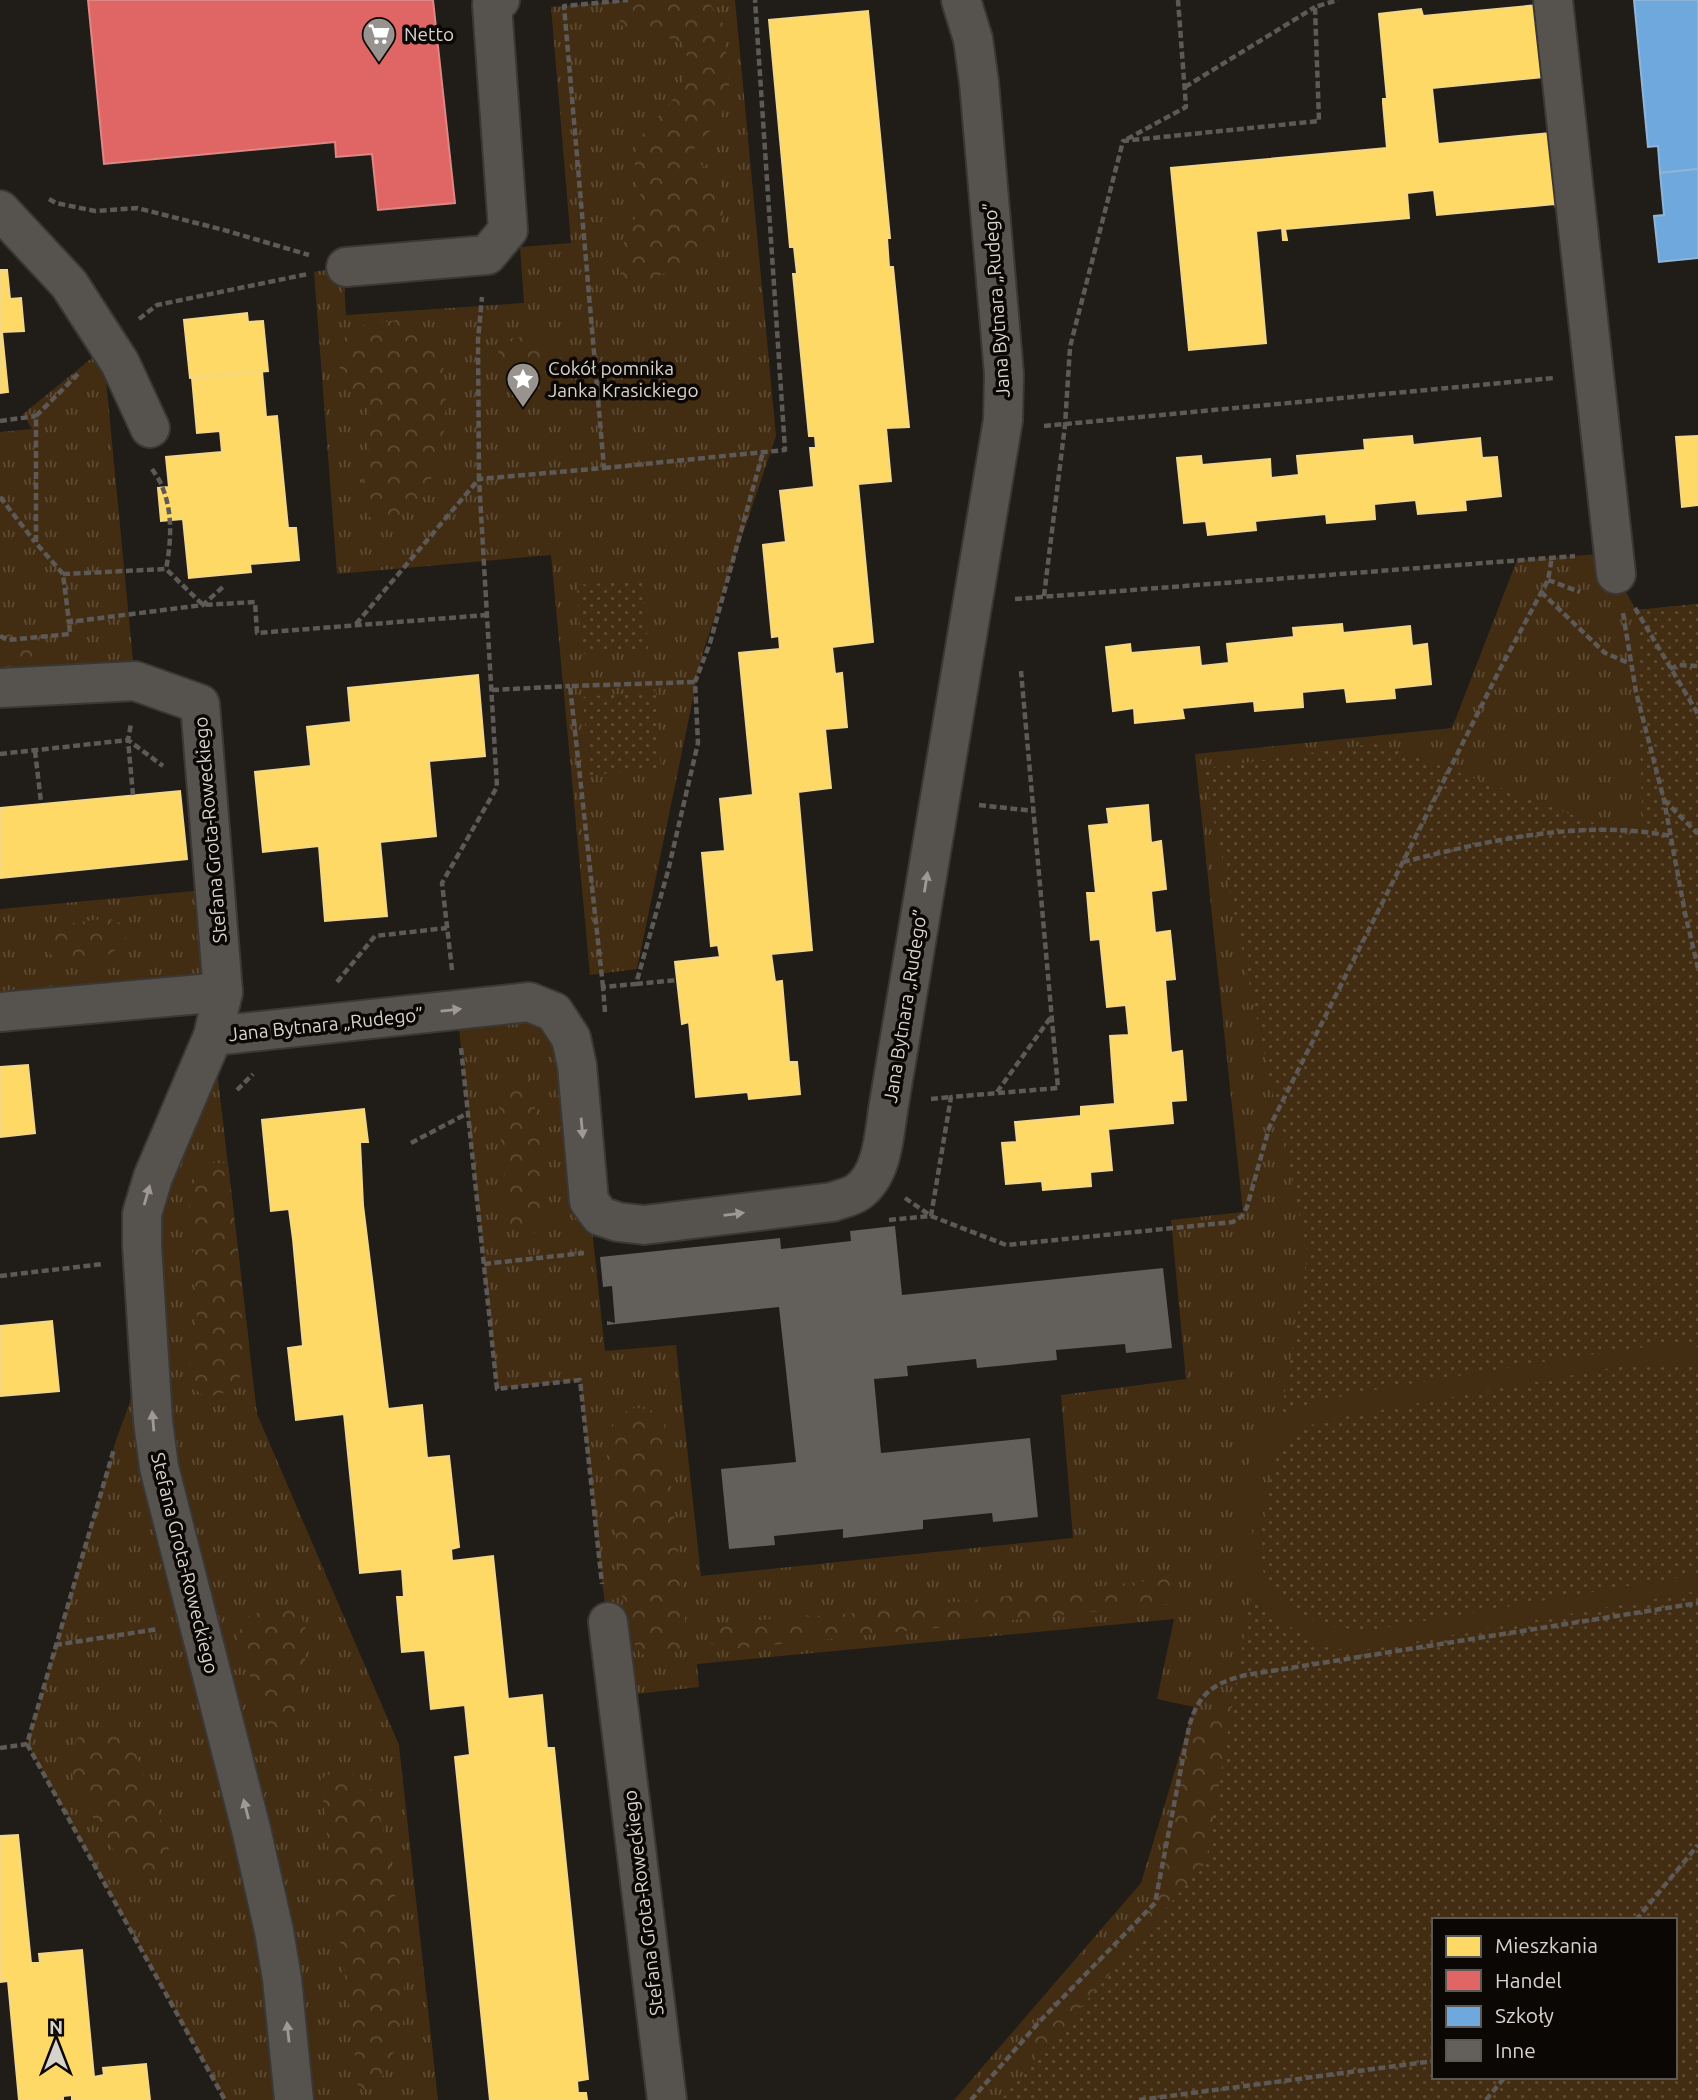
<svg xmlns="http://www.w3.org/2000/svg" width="1698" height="2100" font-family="Ubuntu,sans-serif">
<defs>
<pattern id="grass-tufts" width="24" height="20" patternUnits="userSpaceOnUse" patternTransform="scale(1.75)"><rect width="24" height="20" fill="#422d13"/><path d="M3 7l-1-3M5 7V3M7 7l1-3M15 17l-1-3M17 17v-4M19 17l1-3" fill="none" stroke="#5d4b34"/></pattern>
<pattern id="forest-crowns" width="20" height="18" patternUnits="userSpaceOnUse" patternTransform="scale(1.75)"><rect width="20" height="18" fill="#422d13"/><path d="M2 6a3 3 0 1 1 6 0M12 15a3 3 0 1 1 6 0" fill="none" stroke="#5d4b34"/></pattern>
<pattern id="park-dots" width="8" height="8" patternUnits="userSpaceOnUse" patternTransform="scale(1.75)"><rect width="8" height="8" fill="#422d13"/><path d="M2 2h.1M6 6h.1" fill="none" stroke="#5d4b34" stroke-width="1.8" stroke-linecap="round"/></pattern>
</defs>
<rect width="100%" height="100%" fill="#201c18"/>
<g fill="url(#grass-tufts)" fill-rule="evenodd">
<path d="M 627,0 L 735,0 L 776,436 L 702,655 L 637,969 L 590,975 L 551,555 L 337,574 L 314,272 L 343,267 L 346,315 L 524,303 L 520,247 L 571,243 L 551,7 Z"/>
<path d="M 103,349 L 135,681 L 0,688 L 0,432 L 32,429 L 23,414 Z"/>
<path d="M 1613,553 L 1616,574 L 1636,610 L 1698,604 L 1698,2100 L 954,2100 L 1141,1883 L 1194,1707 L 1157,1699 L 1174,1619 L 697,1664 L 699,1687 L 618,1696 L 600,1567 L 580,1380 L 497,1389 L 457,1010 L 554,1012 L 589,1201 L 605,1351 L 676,1345 L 701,1576 L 1073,1538 L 1061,1395 L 1186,1379 L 1171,1220 L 1243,1212 L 1195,754 L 1452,728 L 1517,560 ZM 1434,1920 L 1675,1920 L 1675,2077 L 1434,2077 Z"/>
<path d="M 215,889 L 223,992 L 0,1012 L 0,909 Z"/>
<path d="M 213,1036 L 257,1414 L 399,1745 L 438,2100 L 225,2100 L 27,1744 L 116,1440 L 149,1350 L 142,1246 Z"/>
</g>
<g fill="url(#forest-crowns)">
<path d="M 638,4 L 710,4 L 723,24 L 729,84 L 722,114 L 711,130 L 695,144 L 693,159 L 717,176 L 723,192 L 723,217 L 710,244 L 679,266 L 647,282 L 623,284 L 618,256 L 636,216 L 641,197 L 636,179 L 634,155 L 642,135 L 671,102 L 682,81 L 688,59 L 682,42 C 664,35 646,36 627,32 L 616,16 Z"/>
<path d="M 397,320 L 421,329 L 440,344 C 441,356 444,369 445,381 C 448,421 442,485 407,511 C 399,517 387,519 377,523 L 368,515 L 359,489 L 369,461 L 369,404 L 344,384 L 338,361 L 345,337 L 359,326 Z"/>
<path d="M 534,336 L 549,345 L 560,356 C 559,375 551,384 537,395 L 515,392 L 501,374 L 498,351 L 512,338 Z"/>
<path d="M 0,621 L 12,626 L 43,627 L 44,653 L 22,668 L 0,669 Z"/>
<path d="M 108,918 L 125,925 L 126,942 L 101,960 L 61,965 L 43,946 L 50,926 Z"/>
<path d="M 512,1069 L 525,1072 L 532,1085 C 538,1134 549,1185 540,1234 L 510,1229 L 498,1113 L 503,1085 Z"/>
<path d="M 209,1163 L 228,1163 L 249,1344 L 239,1379 L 229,1392 L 211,1396 L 200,1394 L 187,1379 L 197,1318 L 191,1220 L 187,1192 Z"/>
<path d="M 636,1408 L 651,1410 L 664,1424 L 685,1616 L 685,1633 L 679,1650 L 664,1657 L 641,1654 L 626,1631 L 607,1459 L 607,1433 L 628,1409 Z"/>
<path d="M 1166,1579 L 1181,1589 L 1169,1604 L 723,1650 L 710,1643 L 717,1629 L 745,1621 L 843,1614 Z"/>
<path d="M 275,1607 C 280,1608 287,1607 292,1609 C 315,1620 305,1663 301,1682 C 297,1704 305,1716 284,1731 L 266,1722 L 236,1636 L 249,1616 Z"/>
<path d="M 1236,1705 L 1434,2029 L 1434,2077 L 1439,2100 L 1038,2066 L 1032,2041 L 1042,2020 L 1155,1903 L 1189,1727 L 1214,1708 Z"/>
<path d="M 93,1732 C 114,1732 121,1733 134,1749 L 169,1842 C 169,1870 151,1881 127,1868 C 112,1846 73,1793 71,1769 C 69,1757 73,1748 78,1737 Z"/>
<path d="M 345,1767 L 375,1793 L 390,1861 L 401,1936 L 405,2009 L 400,2038 L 386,2070 L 379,2081 L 369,2089 L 360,2089 L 355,2079 L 356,2067 L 349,2004 L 334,1899 L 321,1780 L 331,1769 Z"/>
</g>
<g fill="url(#park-dots)" fill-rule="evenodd">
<path d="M 642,580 L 648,649 L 582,654 L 577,585 Z"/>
<path d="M 1698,604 L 1698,2100 L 1001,2100 L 1206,1862 L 1308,1255 L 1203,769 L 1379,743 L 1643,841 L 1636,610 ZM 1434,1920 L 1675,1920 L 1675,2077 L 1434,2077 Z"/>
<path d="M 656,691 L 661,769 L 589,775 L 583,697 Z"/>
</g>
<path fill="#422d13" d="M 1671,1344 L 1698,1347 L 1698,1366 C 1673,1361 1647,1365 1622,1366 L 1321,1421 C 1232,1455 1228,1580 1314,1620 C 1334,1629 1356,1630 1378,1629 L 1698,1574 L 1698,1591 L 1373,1649 C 1357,1650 1342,1651 1326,1646 C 1313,1642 1300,1634 1289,1626 C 1235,1589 1218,1528 1246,1469 C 1259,1442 1275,1422 1301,1407 C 1309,1403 1318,1402 1326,1400 C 1354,1393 1382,1389 1409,1384 C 1496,1370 1583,1354 1671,1344 Z"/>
<g fill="#ffd966" stroke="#f3d785" stroke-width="2">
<path d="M 1538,5 L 1543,77 L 1432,88 L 1438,144 L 1550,133 L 1557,212 L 1555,204 L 1437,215 L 1434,190 L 1407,193 L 1409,218 L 1285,229 L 1287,240 L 1283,240 L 1282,228 L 1256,231 L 1266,343 L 1189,350 L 1171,168 L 1387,148 L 1383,103 L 1383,99 L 1387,99 L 1379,14 L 1421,9 L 1423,16 Z"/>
<path d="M 868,11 L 890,238 L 887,238 L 889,267 L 893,267 L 909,427 L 886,428 L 891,481 L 858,484 L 873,642 L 832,647 L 835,674 L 842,673 L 847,727 L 825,729 L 831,788 L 798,792 L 812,950 L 771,954 L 775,982 L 782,981 L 789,1062 L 797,1062 L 800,1094 L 749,1099 L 748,1092 L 696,1097 L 689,1022 L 682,1024 L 675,962 L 720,957 L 718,945 L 711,946 L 702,853 L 725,851 L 720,799 L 753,795 L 739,653 L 780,649 L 779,636 L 772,637 L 763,545 L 786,542 L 780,491 L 814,487 L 810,448 L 816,448 L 815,436 L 809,436 L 793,274 L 797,274 L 794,247 L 790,247 L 769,20 Z"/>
<path d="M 0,270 L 7,270 L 10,299 L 21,298 L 24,331 L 2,332 L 8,392 L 0,393 Z"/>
<path d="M 247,313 L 248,322 L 263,321 L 268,371 L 190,378 L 184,320 Z"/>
<path d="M 262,371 L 266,417 L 277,416 L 288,528 L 296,528 L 299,560 L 250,564 L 251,572 L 189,578 L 183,519 L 161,521 L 158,488 L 169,487 L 166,457 L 222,452 L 220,431 L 197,433 L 192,378 Z"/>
<path d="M 1412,436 L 1413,445 L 1480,438 L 1482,458 L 1497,457 L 1501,496 L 1465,500 L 1466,510 L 1418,514 L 1416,500 L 1374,504 L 1375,519 L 1327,523 L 1326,514 L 1255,521 L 1256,530 L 1208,535 L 1206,521 L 1184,523 L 1177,458 L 1201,456 L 1202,465 L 1270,459 L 1271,478 L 1299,475 L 1297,456 L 1365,450 L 1364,440 Z"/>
<path d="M 1698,436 L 1698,505 L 1682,507 L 1676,437 Z"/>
<path d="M 1342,624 L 1343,633 L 1410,626 L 1412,646 L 1427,644 L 1431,684 L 1394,688 L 1395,698 L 1347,702 L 1345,688 L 1302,692 L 1303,707 L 1255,711 L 1254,701 L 1182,708 L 1184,718 L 1135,723 L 1134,708 L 1113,711 L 1106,647 L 1130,644 L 1131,653 L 1199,647 L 1201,666 L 1229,663 L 1227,644 L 1294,637 L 1293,628 Z"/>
<path d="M 478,675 L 485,756 L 429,761 L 436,836 L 380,842 L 387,916 L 325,921 L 319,846 L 263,852 L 255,772 L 311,766 L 307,727 L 351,722 L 348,688 Z"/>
<path d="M 180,791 L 187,859 L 0,878 L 0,808 Z"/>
<path d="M 1148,805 L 1151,843 L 1161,841 L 1166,889 L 1151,891 L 1155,933 L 1170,931 L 1175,979 L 1165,980 L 1171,1053 L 1182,1051 L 1186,1100 L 1171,1101 L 1173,1123 L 1108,1129 L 1112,1170 L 1090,1172 L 1091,1186 L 1043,1190 L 1042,1181 L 1006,1184 L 1002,1143 L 1017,1142 L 1015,1122 L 1081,1116 L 1081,1107 L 1115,1104 L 1110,1036 L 1129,1035 L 1126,1005 L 1107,1007 L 1100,939 L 1091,940 L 1087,893 L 1096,893 L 1089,826 L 1109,824 L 1107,809 Z"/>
<path d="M 28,1065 L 35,1133 L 0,1137 L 0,1067 Z"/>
<path d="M 364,1109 L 368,1142 L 360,1142 L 363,1205 L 388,1409 L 422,1405 L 427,1458 L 449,1456 L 459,1547 L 451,1549 L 452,1561 L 493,1556 L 508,1699 L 542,1695 L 547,1748 L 554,1748 L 588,2079 L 577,2081 L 578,2093 L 586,2093 L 587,2100 L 490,2100 L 455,1757 L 470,1755 L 465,1705 L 431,1709 L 425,1650 L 402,1652 L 397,1597 L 404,1597 L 402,1569 L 360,1573 L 344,1414 L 296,1420 L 288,1348 L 303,1346 L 293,1239 L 289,1209 L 271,1211 L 262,1120 Z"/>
<path d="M 52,1321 L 59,1391 L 0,1396 L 0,1326 Z"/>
<path d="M 18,1835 L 31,1963 L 40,1963 L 39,1954 L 82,1950 L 94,2077 L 104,2075 L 103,2068 L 146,2064 L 150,2100 L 72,2100 L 72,2095 L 63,2096 L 63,2100 L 19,2100 L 8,1981 L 0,1982 L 0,1836 Z"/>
</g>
<path fill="#e06666" stroke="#de8785" stroke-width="2" d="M 88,0 L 433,0 L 455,203 L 378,210 L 372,154 L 336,157 L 335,142 L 104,164 Z"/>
<g fill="#6fa8dc" stroke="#8eb5d8" stroke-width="2">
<path d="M 1634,0 L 1698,0 L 1698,169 L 1660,173 L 1658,146 L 1648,147 Z"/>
<path d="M 1698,169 L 1698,258 L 1659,262 L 1654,216 L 1664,215 L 1660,173 Z"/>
</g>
<path fill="#635f5b" d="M 895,1226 L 902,1295 L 1163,1268 L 1172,1348 L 1126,1353 L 1125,1344 L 1056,1350 L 1057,1360 L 977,1368 L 976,1359 L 907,1366 L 908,1376 L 874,1379 L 881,1453 L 1030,1438 L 1038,1517 L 993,1522 L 992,1513 L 923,1520 L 923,1529 L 843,1538 L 843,1529 L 774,1536 L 775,1545 L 729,1549 L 721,1469 L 796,1462 L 779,1307 L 607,1325 L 607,1321 L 615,1323 L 612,1286 L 603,1287 L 600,1257 L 780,1238 L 781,1249 L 851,1241 L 850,1231 Z"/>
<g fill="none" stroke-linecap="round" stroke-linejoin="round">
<defs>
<g id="minor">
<path d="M 1553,0 L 1616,574"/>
<path d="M 0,210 L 69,284 L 120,363 L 150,428"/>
<path d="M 346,267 L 487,255 L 508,230 L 492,5 L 500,0"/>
<path d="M 0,688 L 135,681 L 200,704 L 223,992 L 213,1036 L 153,1177 L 142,1214 L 142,1246 L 153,1421 L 159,1467 L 251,1829 L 274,1931 L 282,1979 L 294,2100"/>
<path d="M 0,1012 L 223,992"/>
<path d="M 213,1036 L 529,1002 L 554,1012 L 571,1038 L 577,1066 L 589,1201 L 600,1216 L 618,1222 L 644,1225 L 832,1202 C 840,1199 851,1197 858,1192 C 884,1173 884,1132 889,1104 L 1003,420 L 1004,374 L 979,82 L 973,39 L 961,0"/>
<path d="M 608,1622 L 667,2100"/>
</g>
</defs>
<use href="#minor" stroke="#3a3734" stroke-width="42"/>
<g stroke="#5c5956" stroke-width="4.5" stroke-dasharray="7 3.5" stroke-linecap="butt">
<path d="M 1185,87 L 1315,7"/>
<path d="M 1127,139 L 1186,107 L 1178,0"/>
<path d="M 49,199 L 56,203 L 95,211 L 137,208 L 224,230 L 309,255"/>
<path d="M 139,319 L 157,305 L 308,274"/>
<path d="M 78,374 L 36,416 L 36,543 L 63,574 L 69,622 L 203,605 L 225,585"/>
<path d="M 0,421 L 36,416"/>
<path d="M 1044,426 L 1554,378"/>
<path d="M 604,468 L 785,450 L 755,0"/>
<path d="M 152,469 C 156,475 161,482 163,489 C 173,514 171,543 166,569"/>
<path d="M 0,497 L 35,542"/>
<path d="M 63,574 L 166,569 L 203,605 L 255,602 L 257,633 L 487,615"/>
<path d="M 1548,580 L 1580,592"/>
<path d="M 1541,592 L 1605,653 L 1629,663"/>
<path d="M 1044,596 L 1065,425 L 1070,347 L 1123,141 L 1319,121 L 1315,7 L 1338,0"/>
<path d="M 1015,599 L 1575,556"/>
<path d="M 1635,608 L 1698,714"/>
<path d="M 1623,613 L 1636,692 L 1664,800 L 1685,913 L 1698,968"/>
<path d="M 356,624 L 479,479 L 478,340 L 482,297"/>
<path d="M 0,636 L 8,640 L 70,634 L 69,622"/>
<path d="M 1670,669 L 1679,665 L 1698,666"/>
<path d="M 492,690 L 570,686"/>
<path d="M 35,751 L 41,802"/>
<path d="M 0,754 L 128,740 L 131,724"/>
<path d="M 133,795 L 128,740 L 163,766"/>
<path d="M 1664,800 L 1698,834"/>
<path d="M 979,805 L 1034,811"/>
<path d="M 1403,862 C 1490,840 1582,819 1671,836"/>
<path d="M 452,970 L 442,883 L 497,787 L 479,479 L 604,468 L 564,6 L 628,0"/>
<path d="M 337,982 L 375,936 L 447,928"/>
<path d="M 636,984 L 677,980"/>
<path d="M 603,987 L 570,686 L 695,682"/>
<path d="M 605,1012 L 603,987 L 636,984 L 668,871 L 698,743 L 695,682 L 710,643 L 763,452"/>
<path d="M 461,1048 L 497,1389 L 580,1380 L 602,1584"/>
<path d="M 237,1090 L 253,1074"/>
<path d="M 997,1092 L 1051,1017"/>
<path d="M 931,1099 L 951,1097"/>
<path d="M 411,1143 L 468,1113"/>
<path d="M 905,1198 L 931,1216 L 1006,1245 L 1233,1222 L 1242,1216 L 1247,1207 L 1269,1128 L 1499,671 L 1548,580 L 1552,557"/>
<path d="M 889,1220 L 931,1216 L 951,1097 L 1058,1088 L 1021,671"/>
<path d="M 484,1264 L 584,1253"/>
<path d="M 0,1276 L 103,1264"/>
<path d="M 55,1645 L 158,1629"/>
<path d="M 27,1744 L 225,2100"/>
<path d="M 0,1748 L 27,1744 L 114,1449"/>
<path d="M 1636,1920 L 1698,1845"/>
<path d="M 971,2100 L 1041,2020 L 1155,1903 L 1189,1727 C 1198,1694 1213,1683 1246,1675 L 1698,1603"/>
<path d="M 1139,2100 L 1434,2061"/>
<path d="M 1486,2100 L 1505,2077"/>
</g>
<use href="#minor" stroke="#56534f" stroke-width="38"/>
</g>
<defs><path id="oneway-solid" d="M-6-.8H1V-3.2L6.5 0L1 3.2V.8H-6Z" transform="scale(1.75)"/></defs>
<g fill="#9e9994">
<use href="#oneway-solid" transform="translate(926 882) rotate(-81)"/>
<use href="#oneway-solid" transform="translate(451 1010) rotate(-6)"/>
<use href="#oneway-solid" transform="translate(582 1128) rotate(85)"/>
<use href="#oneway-solid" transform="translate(147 1195) rotate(-74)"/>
<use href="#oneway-solid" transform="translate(734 1214) rotate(-7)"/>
<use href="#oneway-solid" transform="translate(153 1421) rotate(-95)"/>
<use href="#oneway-solid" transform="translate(246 1809) rotate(-104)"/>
<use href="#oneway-solid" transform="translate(288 2032) rotate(-96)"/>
</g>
<defs>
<symbol id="supermarket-pin" viewBox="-11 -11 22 30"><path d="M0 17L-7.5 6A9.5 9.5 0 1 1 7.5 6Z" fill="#98938e" stroke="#0a0705"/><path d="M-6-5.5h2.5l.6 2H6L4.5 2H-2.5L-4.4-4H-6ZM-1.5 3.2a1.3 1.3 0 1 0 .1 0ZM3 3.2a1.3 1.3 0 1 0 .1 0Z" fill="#fff"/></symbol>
<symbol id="sight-pin" viewBox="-11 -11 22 30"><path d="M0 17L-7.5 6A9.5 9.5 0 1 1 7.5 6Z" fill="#98938e" stroke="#0a0705"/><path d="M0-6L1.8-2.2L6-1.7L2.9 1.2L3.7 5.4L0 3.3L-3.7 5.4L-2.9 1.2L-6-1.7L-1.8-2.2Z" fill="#fff"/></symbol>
</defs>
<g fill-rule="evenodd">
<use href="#supermarket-pin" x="360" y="15" width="38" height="52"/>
<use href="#sight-pin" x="504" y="360" width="38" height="52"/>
</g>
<g text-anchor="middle" stroke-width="7" stroke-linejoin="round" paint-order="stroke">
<g font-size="19" fill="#d8d3cd" stroke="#0a0705" text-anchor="start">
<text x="404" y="41">Netto</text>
<text x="548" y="375">Cokół pomnika<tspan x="548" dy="22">Janka Krasickiego</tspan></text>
</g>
<g font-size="19" fill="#d8d3cd" stroke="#0a0705">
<text transform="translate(996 300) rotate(-94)" y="7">Jana Bytnara „Rudego”</text>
<text transform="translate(210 830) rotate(-95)" y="7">Stefana Grota-Roweckiego</text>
<text transform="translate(905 1006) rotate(-81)" y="7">Jana Bytnara „Rudego”</text>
<text transform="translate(326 1024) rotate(-6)" y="7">Jana Bytnara „Rudego”</text>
<text transform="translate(185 1563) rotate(76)" y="7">Stefana Grota-Roweckiego</text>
<text transform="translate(643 1903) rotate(-97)" y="7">Stefana Grota-Roweckiego</text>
</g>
</g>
<rect x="1432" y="1918" width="245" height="161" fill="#0a0705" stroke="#5c5955" stroke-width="2"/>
<rect x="1446" y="1936" width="35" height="21" fill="#ffd966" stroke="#5c5955" stroke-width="2"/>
<text x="1495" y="1953" font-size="21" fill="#d8d3cd">Mieszkania</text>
<rect x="1446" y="1970" width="35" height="21" fill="#e06666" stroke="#5c5955" stroke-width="2"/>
<text x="1495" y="1988" font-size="21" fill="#d8d3cd">Handel</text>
<rect x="1446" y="2006" width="35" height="21" fill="#6fa8dc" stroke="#5c5955" stroke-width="2"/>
<text x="1495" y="2023" font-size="21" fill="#d8d3cd">Szkoły</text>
<rect x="1446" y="2040" width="35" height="21" fill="#635f5b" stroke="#5c5955" stroke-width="2"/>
<text x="1495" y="2058" font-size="21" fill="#d8d3cd">Inne</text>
<g transform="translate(56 2044)" stroke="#0a0705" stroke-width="5" paint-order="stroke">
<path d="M0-5L12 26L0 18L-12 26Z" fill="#d8d3cd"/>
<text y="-10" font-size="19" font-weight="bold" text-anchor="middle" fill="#d8d3cd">N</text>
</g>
</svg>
